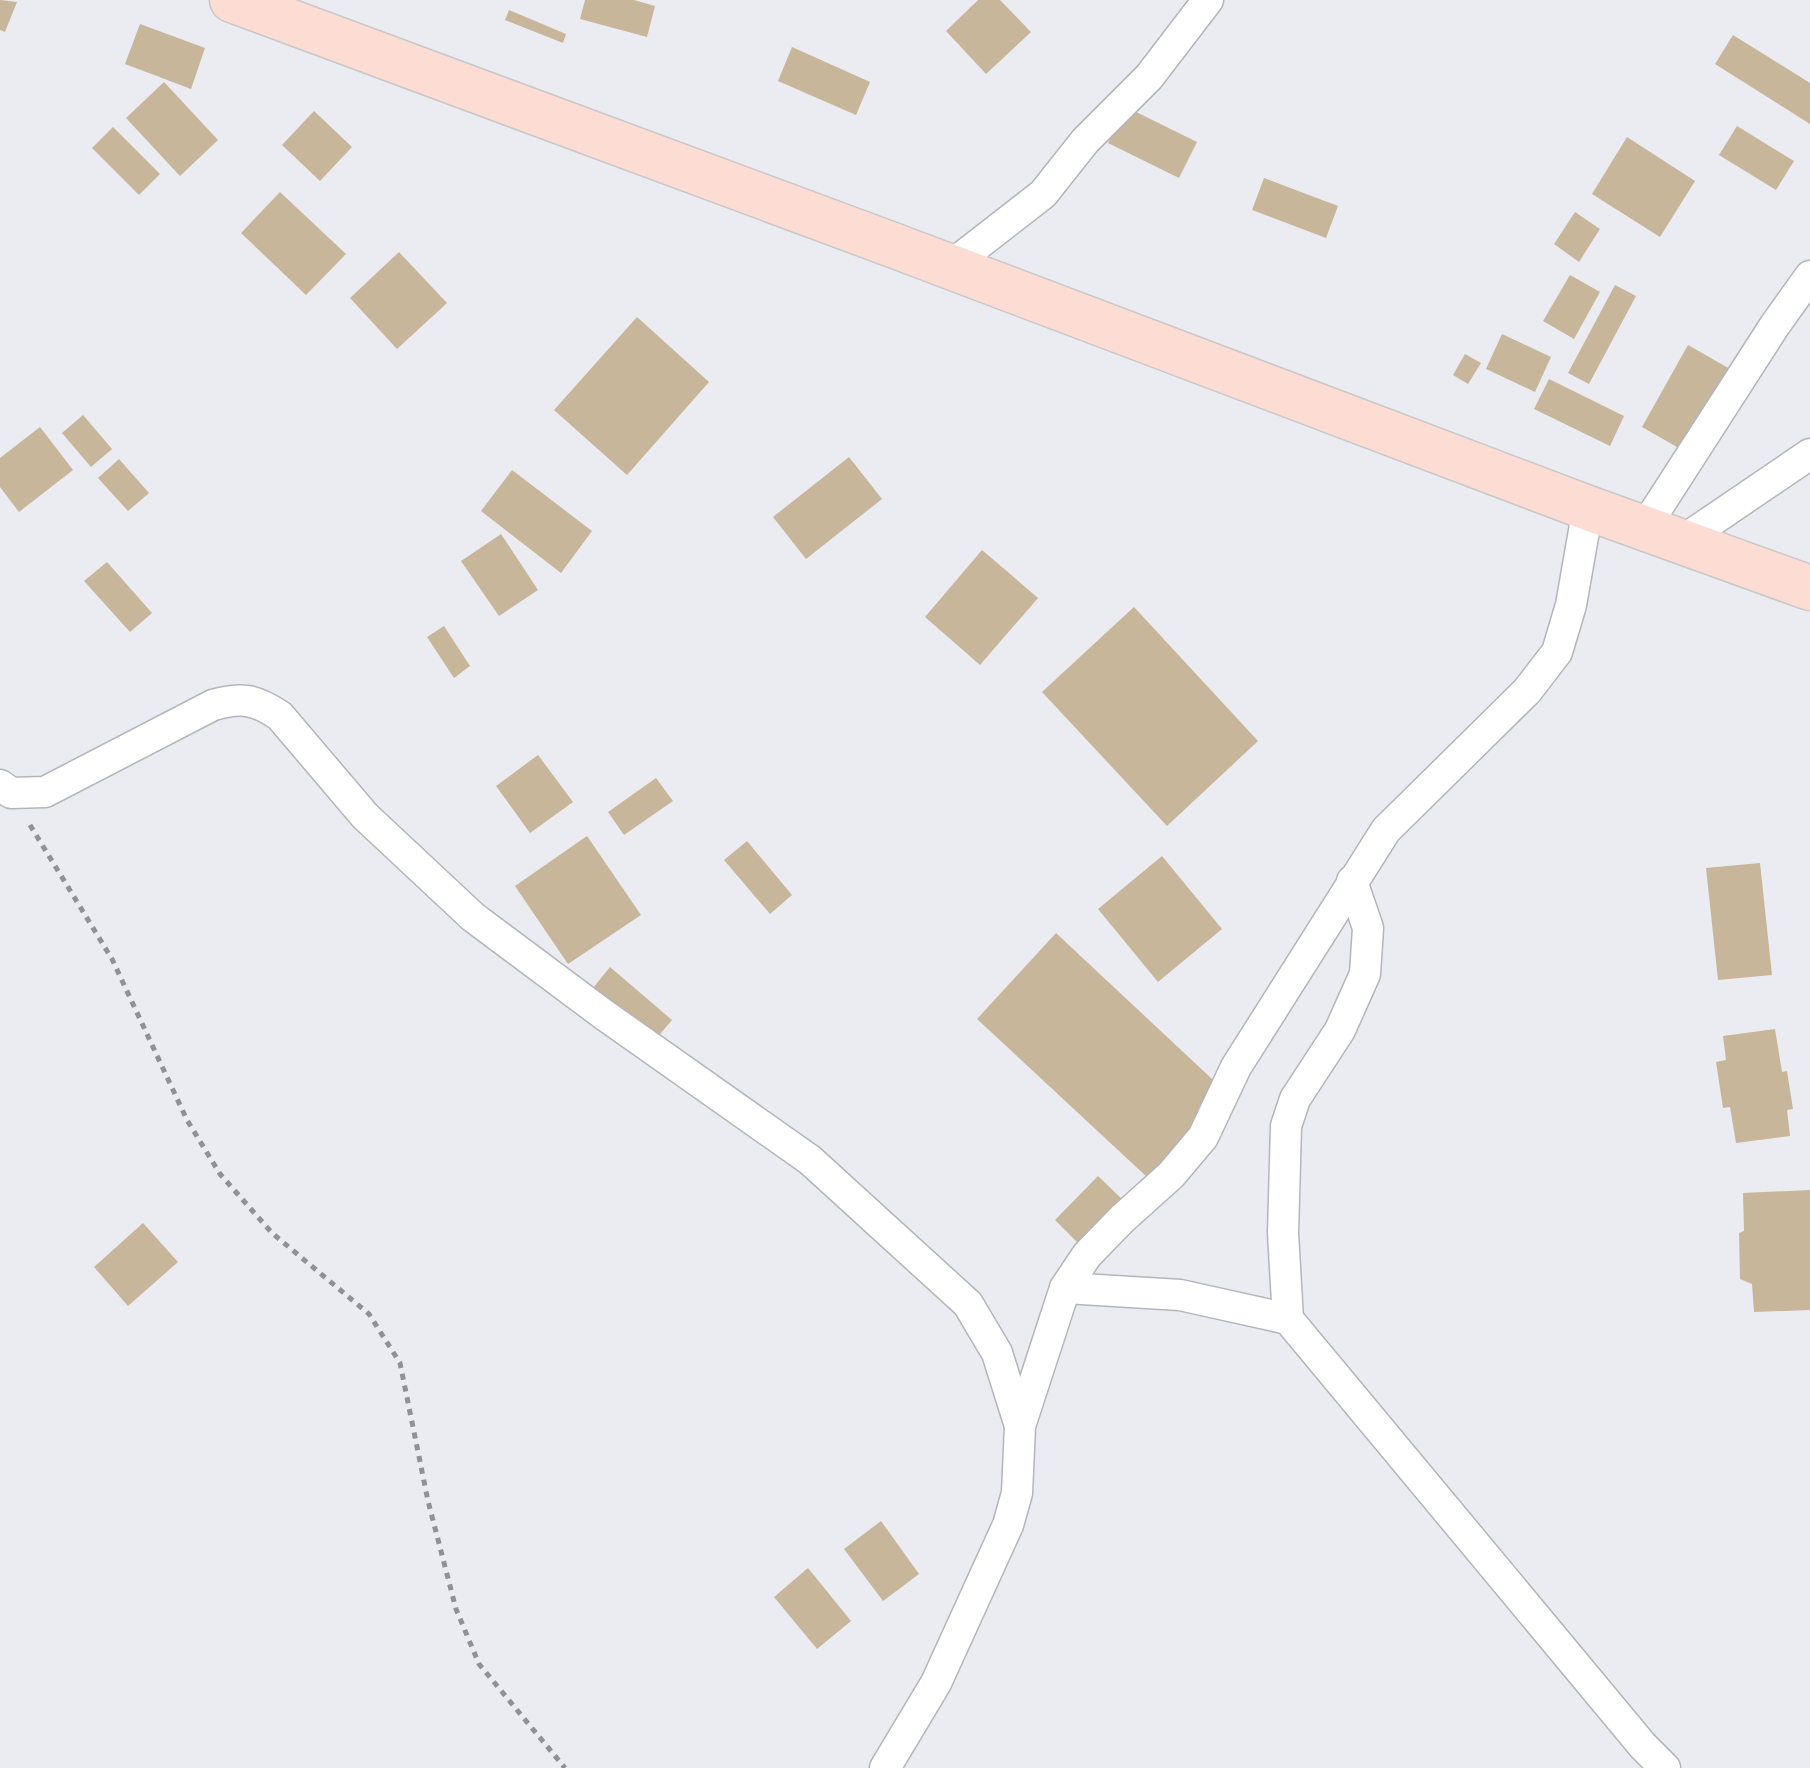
<svg xmlns="http://www.w3.org/2000/svg" width="1810" height="1768" font-family="Commissioner,sans-serif">
<rect width="100%" height="100%" fill="#ebebf2"/>
<g fill="#c8b69a">
<path d="M 0,0 L 17,2 L 5,32 L 0,30 Z"/>
<path d="M 585,0 L 634,0 L 655,6 L 647,37 L 580,19 Z"/>
<path d="M 978,0 L 1000,0 L 1031,32 L 986,74 L 946,31 Z"/>
<path d="M 509,10 L 566,34 L 563,43 L 505,20 Z"/>
<path d="M 140,24 L 205,48 L 191,89 L 125,64 Z"/>
<path d="M 1733,35 L 1810,83 L 1810,124 L 1715,64 Z"/>
<path d="M 792,47 L 870,82 L 856,115 L 778,81 Z"/>
<path d="M 164,82 L 218,140 L 180,176 L 126,118 Z"/>
<path d="M 1126,107 L 1197,142 L 1179,178 L 1108,143 Z"/>
<path d="M 314,111 L 352,147 L 320,181 L 282,145 Z"/>
<path d="M 1737,126 L 1794,161 L 1776,190 L 1719,155 Z"/>
<path d="M 113,127 L 160,174 L 139,195 L 92,148 Z"/>
<path d="M 1627,137 L 1695,181 L 1660,237 L 1592,194 Z"/>
<path d="M 1264,178 L 1338,206 L 1326,238 L 1252,210 Z"/>
<path d="M 280,192 L 346,254 L 306,295 L 241,233 Z"/>
<path d="M 1575,212 L 1600,229 L 1579,262 L 1554,244 Z"/>
<path d="M 399,252 L 447,303 L 397,349 L 350,298 Z"/>
<path d="M 1570,275 L 1600,292 L 1574,339 L 1543,321 Z"/>
<path d="M 1615,285 L 1636,296 L 1589,384 L 1568,373 Z"/>
<path d="M 637,317 L 709,382 L 627,475 L 554,410 Z"/>
<path d="M 1502,334 L 1551,357 L 1535,392 L 1486,369 Z"/>
<path d="M 1688,345 L 1730,369 L 1684,451 L 1642,427 Z"/>
<path d="M 1465,354 L 1481,363 L 1468,384 L 1453,375 Z"/>
<path d="M 1549,379 L 1624,416 L 1610,446 L 1534,409 Z"/>
<path d="M 83,415 L 112,449 L 91,467 L 62,433 Z"/>
<path d="M 40,427 L 73,470 L 19,512 L 0,487 L 0,458 Z"/>
<path d="M 849,457 L 882,499 L 806,559 L 773,517 Z"/>
<path d="M 119,459 L 149,493 L 128,511 L 98,478 Z"/>
<path d="M 512,470 L 592,531 L 561,573 L 481,511 Z"/>
<path d="M 501,534 L 538,590 L 499,616 L 461,561 Z"/>
<path d="M 982,550 L 1038,598 L 980,665 L 925,617 Z"/>
<path d="M 107,562 L 152,613 L 130,632 L 84,581 Z"/>
<path d="M 1134,607 L 1258,741 L 1167,826 L 1042,692 Z"/>
<path d="M 444,626 L 470,666 L 454,678 L 427,637 Z"/>
<path d="M 538,755 L 573,802 L 530,833 L 496,786 Z"/>
<path d="M 656,778 L 673,801 L 624,835 L 608,812 Z"/>
<path d="M 587,836 L 641,915 L 568,964 L 515,886 Z"/>
<path d="M 747,841 L 792,895 L 770,914 L 724,860 Z"/>
<path d="M 1162,856 L 1222,929 L 1158,982 L 1098,909 Z"/>
<path d="M 1760,863 L 1772,975 L 1718,980 L 1706,868 Z"/>
<path d="M 1056,933 L 1227,1093 L 1148,1178 L 977,1019 Z"/>
<path d="M 610,967 L 672,1020 L 655,1040 L 593,988 Z"/>
<path d="M 1775,1029 L 1782,1072 L 1787,1071 L 1793,1109 L 1787,1110 L 1790,1136 L 1736,1143 L 1730,1107 L 1723,1108 L 1716,1062 L 1726,1060 L 1723,1036 Z"/>
<path d="M 1098,1176 L 1124,1201 L 1081,1246 L 1055,1220 Z"/>
<path d="M 1810,1190 L 1810,1310 L 1754,1312 L 1752,1284 L 1740,1279 L 1739,1233 L 1744,1231 L 1743,1193 Z"/>
<path d="M 143,1223 L 178,1262 L 128,1306 L 94,1267 Z"/>
<path d="M 881,1521 L 919,1574 L 883,1601 L 844,1549 Z"/>
<path d="M 808,1568 L 851,1621 L 817,1649 L 774,1597 Z"/>
</g>
<g fill="none" stroke-linecap="round" stroke-linejoin="round">
<defs>
<g id="minor">
<path d="M 949,267 L 1043,194 L 1085,141 L 1149,77 L 1208,0"/>
<path d="M 1645,527 L 1775,325 L 1810,276"/>
<path d="M 1682,541 L 1810,454"/>
<path d="M 0,785 L 11,793 L 45,792 L 213,705 C 242,697 255,699 280,716 L 365,816 L 473,917 L 603,1014 L 810,1160 L 968,1304 L 997,1353 L 1020,1426"/>
<path d="M 1352,881 L 1368,928 L 1365,974 L 1340,1030 L 1295,1099 L 1286,1126 L 1283,1233 L 1288,1319 L 1643,1746 L 1665,1768"/>
<path d="M 1065,1288 L 1180,1295 L 1288,1319"/>
<path d="M 885,1768 L 936,1683 L 1008,1525 L 1017,1493 L 1020,1426 L 1065,1288 L 1087,1255 L 1122,1219 L 1171,1175 L 1203,1137 L 1236,1067 L 1386,830 L 1527,691 L 1557,652 L 1571,605 L 1588,508"/>
</g>
<path id="primary" d="M 232,0 L 898,247 L 1588,508 L 1810,588"/>
</defs>
<use href="#minor" stroke="#b4b4bb" stroke-width="33"/>
<use href="#primary" stroke="#c8c8c9" stroke-width="47"/>
<path stroke="#909095" stroke-width="5" stroke-dasharray="6 6" stroke-linecap="butt" d="M 30,825 L 112,959 L 187,1120 L 220,1174 L 272,1233 L 369,1314 L 400,1363 L 428,1501 L 456,1609 L 479,1664 L 565,1768"/>
<use href="#minor" stroke="#fff" stroke-width="30"/>
<use href="#primary" stroke="#fddcd3" stroke-width="44"/>
</g>
</svg>
